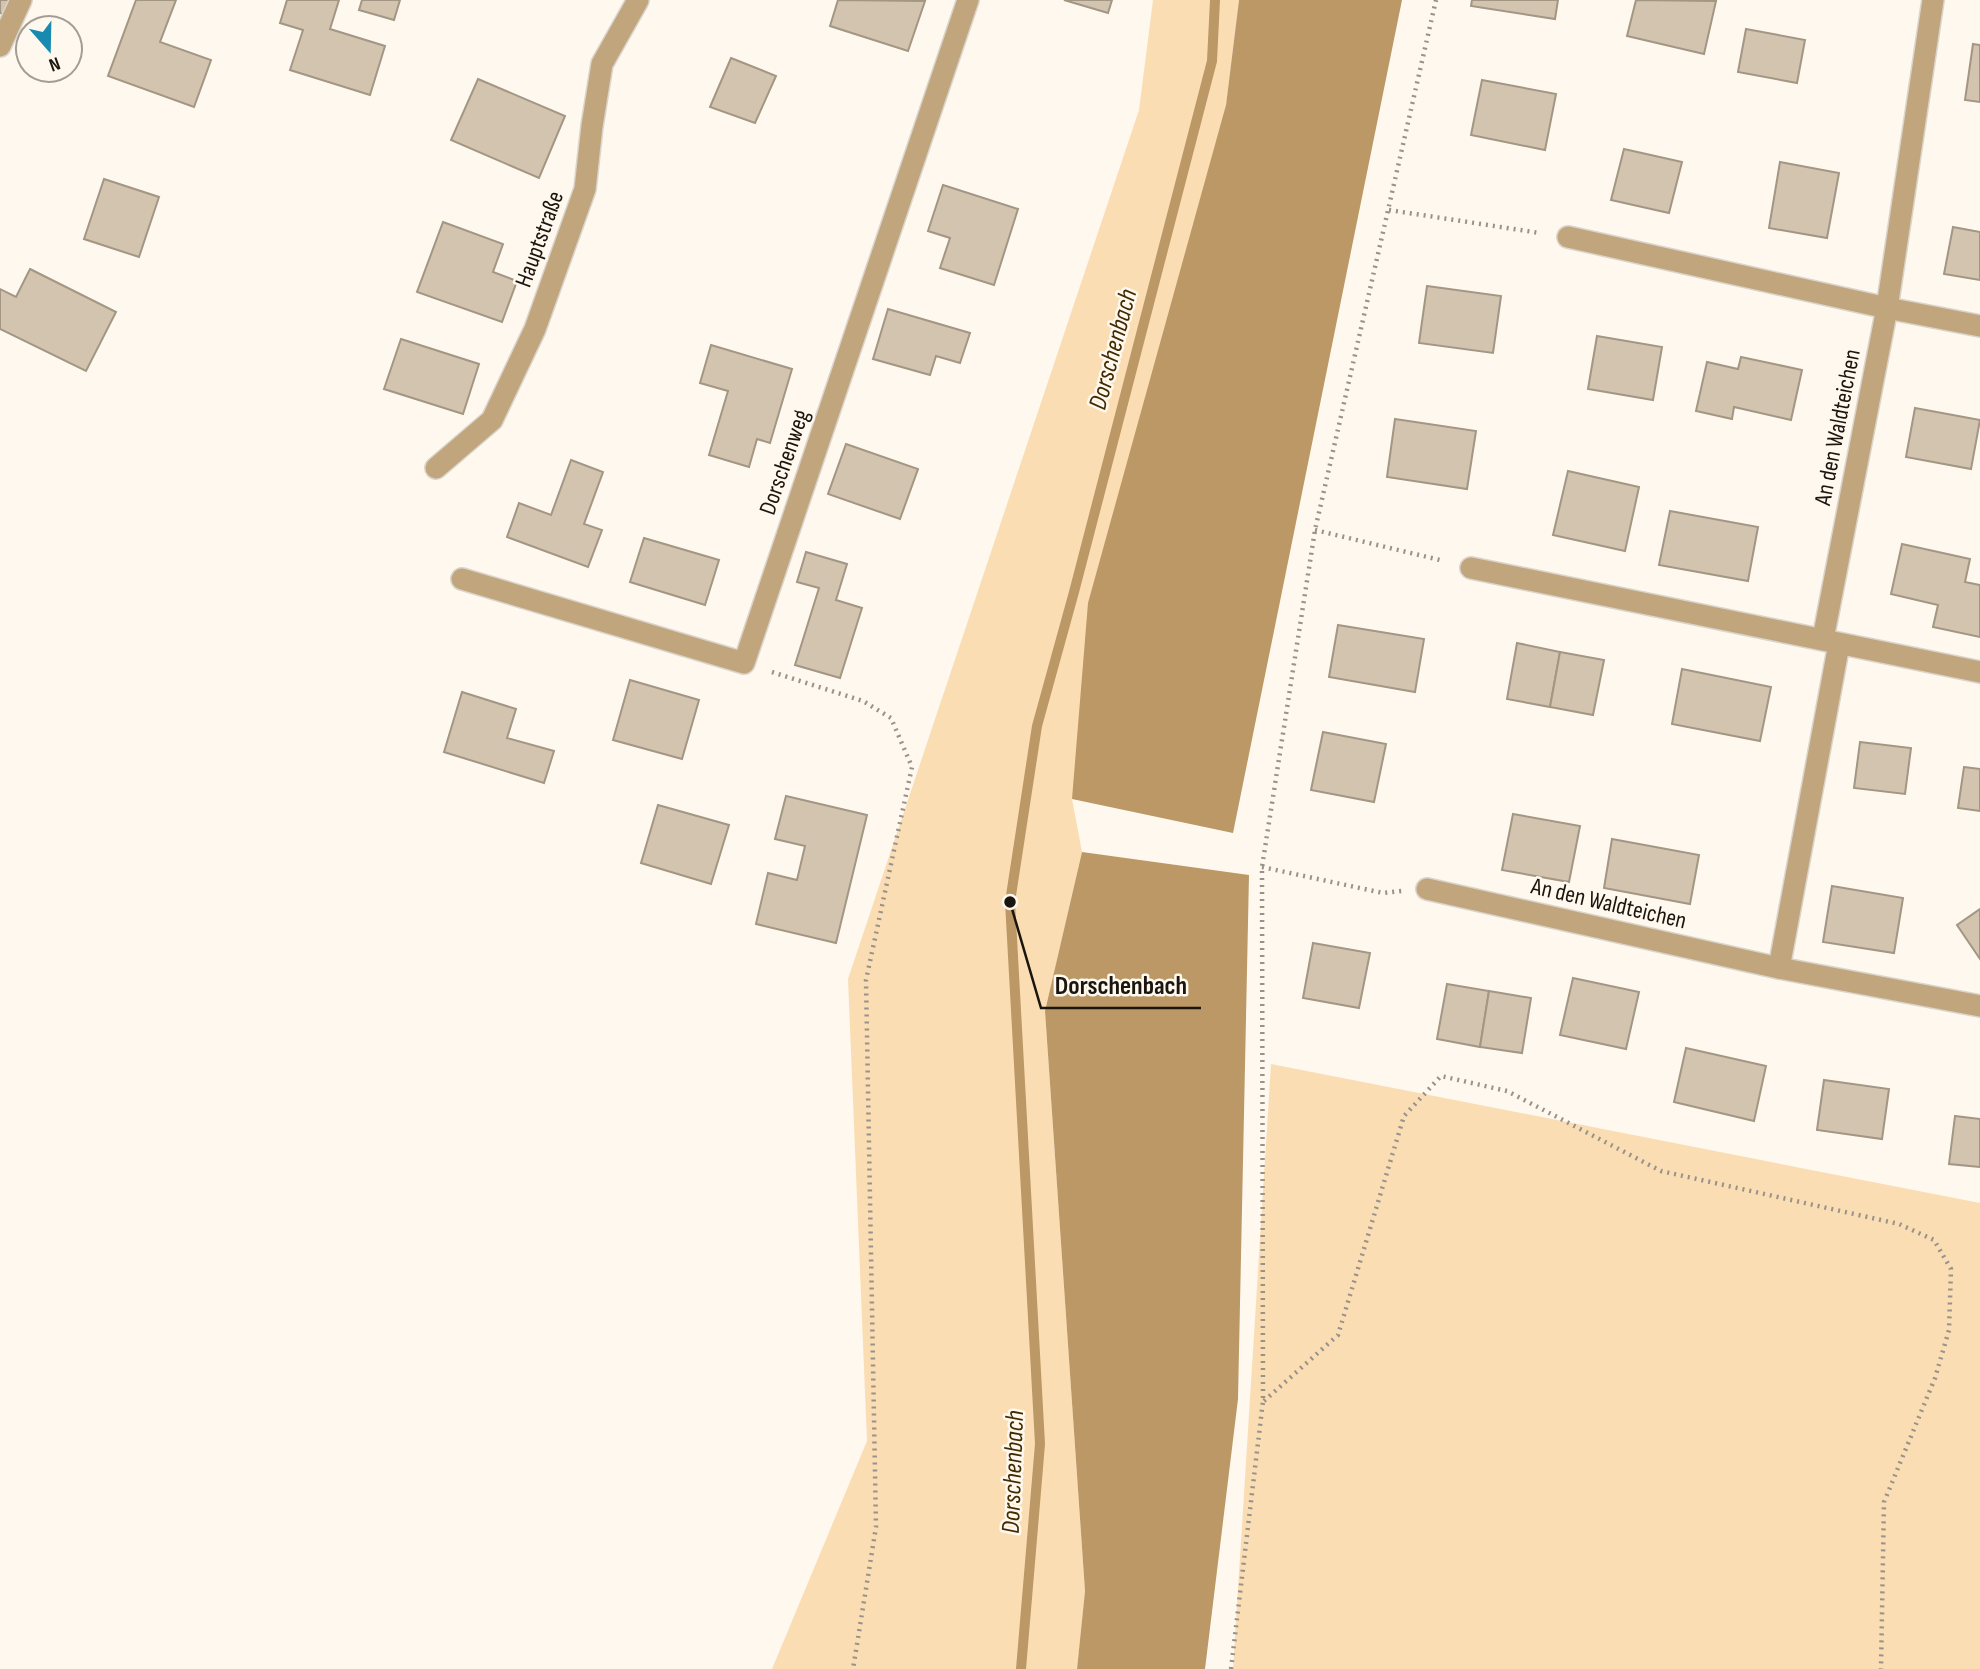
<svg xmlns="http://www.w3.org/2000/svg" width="1980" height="1669" font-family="'Sofia Sans Condensed',sans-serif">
<rect width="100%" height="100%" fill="#fef8ef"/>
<g fill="#fbddb4">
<path d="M 1153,0 L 1239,0 L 1226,105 L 1072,799 L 1082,852 L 1045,1011 L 1085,1591 L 1077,1669 L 772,1669 L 867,1441 L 848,979 L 1139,110 Z"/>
<path d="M 1271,1064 L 1980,1203 L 1980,1669 L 1233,1669 Z"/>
</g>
<g fill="#bb9865">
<path d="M 1239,0 L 1402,0 L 1233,833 L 1072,799 L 1088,603 L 1226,105 Z"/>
<path d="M 1082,852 L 1249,875 L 1238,1399 L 1205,1669 L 1077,1669 L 1085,1591 L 1045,1011 Z"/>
</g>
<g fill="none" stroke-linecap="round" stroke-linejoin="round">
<path stroke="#bb9865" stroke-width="10" d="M 1021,1669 L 1040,1444 L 1010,902 L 1037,726 L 1074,592 L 1212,61 L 1215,0"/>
</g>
<g fill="#d3c4b0" stroke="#a39682" stroke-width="2">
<path d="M 0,0 L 10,0 L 4,15 L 0,13 Z"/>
<path d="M 136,0 L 176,0 L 160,42 L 211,60 L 194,107 L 108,76 Z"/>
<path d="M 287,0 L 339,0 L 330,29 L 385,46 L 370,95 L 290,70 L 303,30 L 280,23 Z"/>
<path d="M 362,0 L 400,0 L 394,20 L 359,10 Z"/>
<path d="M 838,0 L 925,1 L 908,51 L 830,26 Z"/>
<path d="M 1064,0 L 1112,0 L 1108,13 Z"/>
<path d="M 1472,0 L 1558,0 L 1555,19 L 1471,6 Z"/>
<path d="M 1636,0 L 1716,1 L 1704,54 L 1627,36 Z"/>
<path d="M 1746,29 L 1805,40 L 1797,83 L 1738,72 Z"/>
<path d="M 1973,44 L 1980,45 L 1980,102 L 1965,100 Z"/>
<path d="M 731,58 L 776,76 L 755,123 L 710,107 Z"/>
<path d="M 478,79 L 565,116 L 539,178 L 451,140 Z"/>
<path d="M 1482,80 L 1556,94 L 1545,150 L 1471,135 Z"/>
<path d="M 1624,149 L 1682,162 L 1669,213 L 1611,200 Z"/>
<path d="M 1780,162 L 1839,173 L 1827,238 L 1769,228 Z"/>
<path d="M 104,179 L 159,197 L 139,257 L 84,239 Z"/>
<path d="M 943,185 L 1018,209 L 994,285 L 940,268 L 950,238 L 928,231 Z"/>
<path d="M 443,222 L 503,244 L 493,272 L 517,281 L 502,322 L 417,292 Z"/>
<path d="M 1953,227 L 1980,232 L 1980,280 L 1944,274 Z"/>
<path d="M 30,269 L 116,312 L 86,371 L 0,329 L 0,289 L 16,297 Z"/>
<path d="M 1427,286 L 1501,296 L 1493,353 L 1419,343 Z"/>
<path d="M 888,309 L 970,333 L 960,363 L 936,356 L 930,375 L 873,359 Z"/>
<path d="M 1597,336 L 1662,347 L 1653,400 L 1588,389 Z"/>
<path d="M 401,339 L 479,364 L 463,414 L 384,389 Z"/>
<path d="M 711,345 L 792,369 L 770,443 L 757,439 L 749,467 L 709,455 L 728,391 L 700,383 Z"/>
<path d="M 1741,357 L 1802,370 L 1791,420 L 1734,407 L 1732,419 L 1696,411 L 1707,362 L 1738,369 Z"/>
<path d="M 1915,408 L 1980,420 L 1971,469 L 1906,457 Z"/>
<path d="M 1395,419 L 1476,431 L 1467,489 L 1387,477 Z"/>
<path d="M 846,444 L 918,469 L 900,519 L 828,494 Z"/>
<path d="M 571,460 L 603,472 L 584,524 L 602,530 L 588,567 L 507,537 L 519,503 L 551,515 Z"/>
<path d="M 1568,471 L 1639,487 L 1625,551 L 1553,535 Z"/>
<path d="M 1670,511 L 1758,527 L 1748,581 L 1659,565 Z"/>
<path d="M 644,538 L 719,560 L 705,605 L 630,582 Z"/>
<path d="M 1902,544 L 1970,559 L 1965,582 L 1980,585 L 1980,637 L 1933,627 L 1938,605 L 1891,594 Z"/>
<path d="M 806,552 L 847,564 L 836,600 L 862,608 L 840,678 L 795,665 L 819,588 L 797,582 Z"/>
<path d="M 1338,625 L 1424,639 L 1415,692 L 1329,677 Z"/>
<path d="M 1517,643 L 1560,652 L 1550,707 L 1507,699 Z"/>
<path d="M 1560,652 L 1604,660 L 1593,715 L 1550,707 Z"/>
<path d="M 1682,669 L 1771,687 L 1760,741 L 1672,724 Z"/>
<path d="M 630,680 L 699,700 L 682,759 L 613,740 Z"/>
<path d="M 462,692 L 516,709 L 507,738 L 554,751 L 544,783 L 444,752 Z"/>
<path d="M 1323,732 L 1386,744 L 1374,802 L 1311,790 Z"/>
<path d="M 1860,742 L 1911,748 L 1905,794 L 1854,788 Z"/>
<path d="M 1964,767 L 1980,769 L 1980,811 L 1958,808 Z"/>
<path d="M 786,796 L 867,815 L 836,943 L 756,924 L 768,873 L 797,880 L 805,846 L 775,839 Z"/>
<path d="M 658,805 L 729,825 L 711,884 L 641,863 Z"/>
<path d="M 1513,814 L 1580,826 L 1569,882 L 1502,870 Z"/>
<path d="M 1612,839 L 1699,855 L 1690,904 L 1604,888 Z"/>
<path d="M 1832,886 L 1903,898 L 1894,953 L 1823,942 Z"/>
<path d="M 1980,909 L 1980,959 L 1957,925 Z"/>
<path d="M 1313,943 L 1370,953 L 1359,1008 L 1303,998 Z"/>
<path d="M 1573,978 L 1639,992 L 1626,1049 L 1560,1035 Z"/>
<path d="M 1447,984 L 1489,991 L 1480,1047 L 1437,1039 Z"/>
<path d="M 1489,991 L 1531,998 L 1522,1053 L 1480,1047 Z"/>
<path d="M 1686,1048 L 1766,1066 L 1754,1121 L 1674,1102 Z"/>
<path d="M 1824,1080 L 1889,1089 L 1882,1139 L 1817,1130 Z"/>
<path d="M 1955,1116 L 1980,1119 L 1980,1167 L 1949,1164 Z"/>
</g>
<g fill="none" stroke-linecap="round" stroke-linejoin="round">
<defs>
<g id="minor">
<path d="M 0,46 L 21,0"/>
<path d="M 1568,237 L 1887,308 L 1980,326"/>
<path d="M 436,468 L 492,420 L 535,329 L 585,189 L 592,126 L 602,64 L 638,0"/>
<path d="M 1471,568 L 1980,672"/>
<path d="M 462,579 L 744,663 L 968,0"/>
<path d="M 1823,639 L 1887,308 L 1933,0"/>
<path d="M 1427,889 L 1779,968 L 1980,1006"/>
<path d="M 1779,968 L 1839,644"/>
</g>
</defs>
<use href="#minor" stroke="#dad4cb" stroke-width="24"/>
<g stroke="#98928a" stroke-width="4.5" stroke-dasharray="2 5" stroke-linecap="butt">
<path d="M 1389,210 L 1540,233"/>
<path d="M 1315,530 L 1444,561"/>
<path d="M 772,672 L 863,701 L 891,718 L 912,767 L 866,980 L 876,1527 L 853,1669"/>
<path d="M 1262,867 L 1383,893 L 1402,891"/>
<path d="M 1264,1401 L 1338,1335 L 1404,1116 L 1441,1076 L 1507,1091 L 1661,1171 L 1899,1224 L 1934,1240 L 1951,1269 L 1949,1330 L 1935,1378 L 1884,1502 L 1881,1669"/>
<path d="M 1231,1669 L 1263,1401 L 1262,867 L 1315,530 L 1436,0"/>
</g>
<use href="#minor" stroke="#c1a57d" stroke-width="21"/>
</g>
<g text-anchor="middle" stroke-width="5" stroke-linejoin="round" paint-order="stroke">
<g font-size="24" fill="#1a150e" stroke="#fef8ef">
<text transform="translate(539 239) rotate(-70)" y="8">Hauptstraße</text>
<text transform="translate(1837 427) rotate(-79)" y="8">An den Waldteichen</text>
<text transform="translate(784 462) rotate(-71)" y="8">Dorschenweg</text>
<text transform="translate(1609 903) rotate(13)" y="8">An den Waldteichen</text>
</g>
<g font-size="26" font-style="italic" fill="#432b00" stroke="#fef8ef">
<text transform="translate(1112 349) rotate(-75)" y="9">Dorschenbach</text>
<text transform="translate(1012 1472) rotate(-88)" y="9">Dorschenbach</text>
</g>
</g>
<path fill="none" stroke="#1a150e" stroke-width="2.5" d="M1010 902L1041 1008H1201"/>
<circle fill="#1a150e" stroke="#fef8ef" stroke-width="2.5" cx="1010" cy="902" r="7"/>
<g font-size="26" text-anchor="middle" font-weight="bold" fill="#1a150e" stroke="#fef8ef" stroke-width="5" stroke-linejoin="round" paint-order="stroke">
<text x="1121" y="994">Dorschenbach</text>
</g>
<g transform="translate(49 49) rotate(160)"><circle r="33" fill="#fef8ef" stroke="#a39d95" stroke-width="2"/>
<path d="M0-5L12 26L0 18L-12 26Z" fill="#188aaf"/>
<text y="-10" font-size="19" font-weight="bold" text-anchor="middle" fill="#1a150e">N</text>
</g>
</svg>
